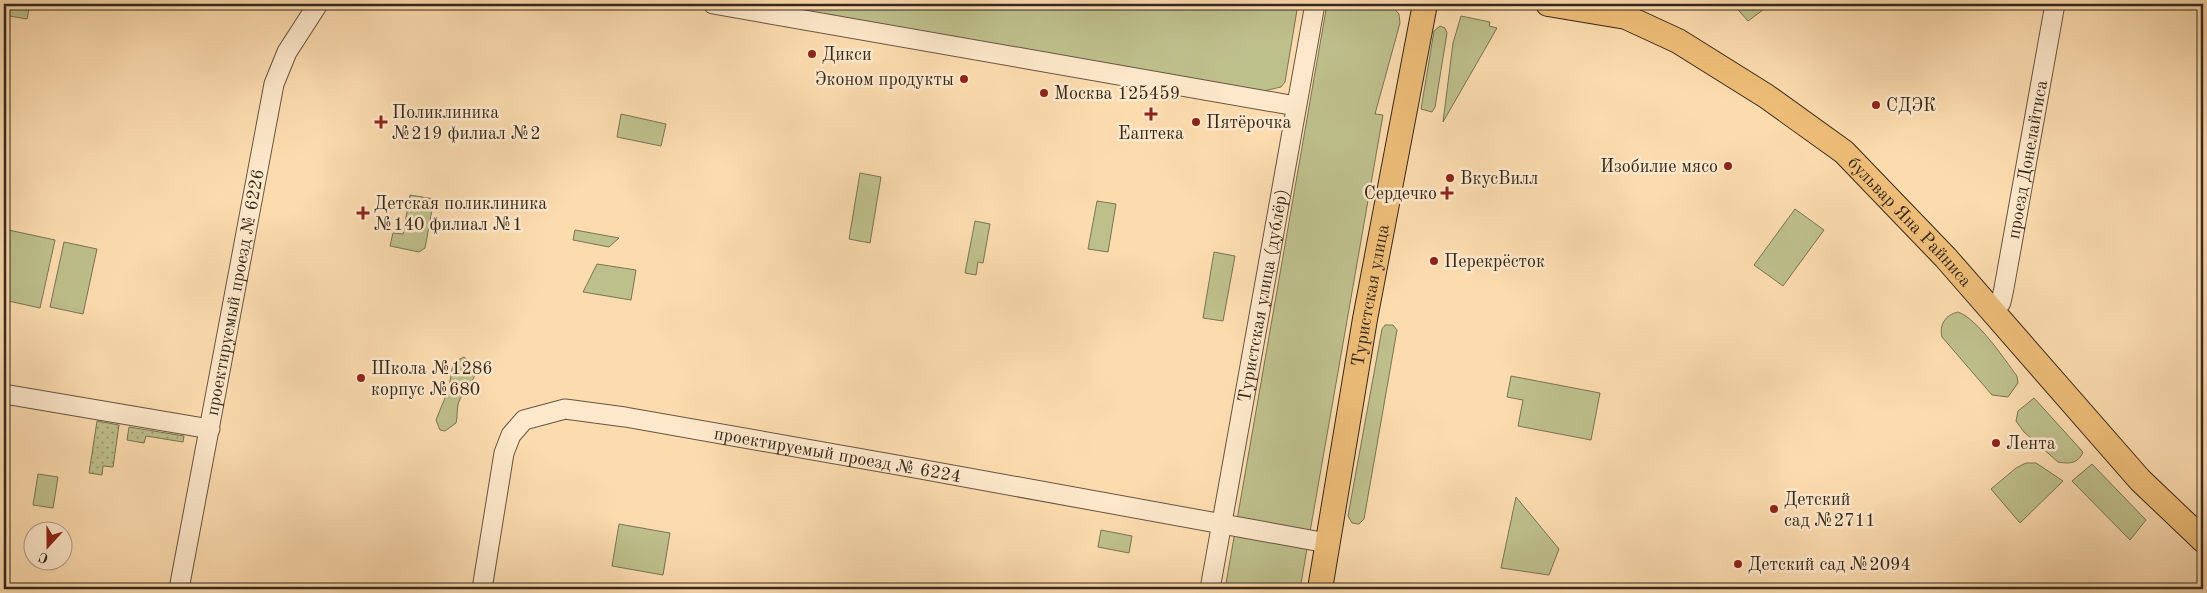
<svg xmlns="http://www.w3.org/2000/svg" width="2207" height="593" font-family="'Old Standard TT',serif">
<defs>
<pattern id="garden-dots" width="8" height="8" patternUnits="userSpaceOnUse" patternTransform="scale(1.25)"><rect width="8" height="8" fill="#bec08c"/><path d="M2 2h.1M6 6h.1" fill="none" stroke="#9b9c72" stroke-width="1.8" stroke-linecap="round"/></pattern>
</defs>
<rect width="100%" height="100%" fill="#fcdcaf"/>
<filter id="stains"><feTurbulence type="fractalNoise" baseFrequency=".004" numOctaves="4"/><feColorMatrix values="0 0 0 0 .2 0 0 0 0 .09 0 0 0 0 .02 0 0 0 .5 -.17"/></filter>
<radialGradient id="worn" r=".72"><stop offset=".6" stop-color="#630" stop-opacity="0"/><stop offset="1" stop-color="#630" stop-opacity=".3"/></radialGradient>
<g fill="#bec08c" stroke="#797454">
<path d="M 4,4 L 30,4 L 27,19 L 4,15 Z"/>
<path d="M 765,4 L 1298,4 L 1285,82 L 1281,87 L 1259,92 Z"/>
<path d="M 1327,4 L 1390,4 L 1399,14 L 1400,23 L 1375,114 L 1383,115 L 1300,589 L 1225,589 Z"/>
<path d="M 1733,4 L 1771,4 L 1748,21 Z"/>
<path d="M 1461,16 L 1490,22 L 1489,26 L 1497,28 L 1443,122 L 1453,43 Z"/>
<path d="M 1440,26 L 1445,28 L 1447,33 L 1435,107 L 1432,112 L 1421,109 L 1434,31 Z"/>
<path d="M 621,114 L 666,124 L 661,146 L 617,137 Z"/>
<path d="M 860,173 L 881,177 L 870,243 L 849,239 Z"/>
<path d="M 410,195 L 434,199 L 425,248 L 419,252 L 390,246 L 393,233 L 403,234 Z"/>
<path d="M 1097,201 L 1116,204 L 1108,252 L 1088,249 Z"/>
<path d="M 1795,209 L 1824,230 L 1783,286 L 1754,265 Z"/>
<path d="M 975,221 L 990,224 L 983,263 L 978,262 L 976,275 L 965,273 Z"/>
<path d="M 4,229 L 55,240 L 40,308 L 4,300 Z"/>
<path d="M 575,230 L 619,238 L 609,247 L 573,240 Z"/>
<path d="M 64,242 L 97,249 L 83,314 L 50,307 Z"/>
<path d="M 1214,252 L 1235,256 L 1223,321 L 1203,318 Z"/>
<path d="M 597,264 L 636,270 L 631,300 L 583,292 Z"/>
<path d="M 1958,312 C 1978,319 2004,359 2017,376 L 2018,383 L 2008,397 L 1992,395 L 1942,337 C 1939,325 1945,315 1958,312 Z"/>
<path d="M 1385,325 L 1393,325 L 1397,330 L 1364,519 L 1359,524 L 1352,523 L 1348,516 L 1382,329 Z"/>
<path d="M 464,357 L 475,366 C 477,382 466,386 460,399 C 456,407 458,415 456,423 L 445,431 L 440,430 L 436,420 L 449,388 L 452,369 L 456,361 Z"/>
<path d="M 1511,376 L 1600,393 L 1591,440 L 1518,426 L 1523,400 L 1507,397 Z"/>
<path d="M 2034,398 L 2083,452 C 2078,464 2069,464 2058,462 L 2024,432 L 2016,421 L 2018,411 Z"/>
<path d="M 2026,463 L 2036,463 L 2063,481 L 2020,523 L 1991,489 L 2016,468 Z"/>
<path d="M 2092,464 L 2146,520 L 2130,540 L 2072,481 Z"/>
<path d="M 38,474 L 58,477 L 53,508 L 33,505 Z"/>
<path d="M 1516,497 L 1559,549 L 1549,575 L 1501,568 Z"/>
<path d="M 619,524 L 670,533 L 663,575 L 612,566 Z"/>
<path d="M 1101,530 L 1132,536 L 1129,553 L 1098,547 Z"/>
</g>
<g fill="url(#garden-dots)" stroke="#797454">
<path d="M 97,421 L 119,425 L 113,467 L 103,466 L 102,475 L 89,473 Z"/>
<path d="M 129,427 L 184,436 L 183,442 L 146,436 L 144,443 L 127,440 Z"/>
</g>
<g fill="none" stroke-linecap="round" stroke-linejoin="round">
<defs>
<g id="minor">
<path d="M 713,4 L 1296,106"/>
<path id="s1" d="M 1994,313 L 2001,302 L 2004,288 L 2055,4"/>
<path d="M 4,394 L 210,429"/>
<path id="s2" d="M 179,589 L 274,84 L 287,52 L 318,4"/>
<path id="s3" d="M 482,589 L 504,453 L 511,435 L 524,420 L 565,409 L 625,417 L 920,469 L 1327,543"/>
<path id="s4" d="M 1210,589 L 1315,4"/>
</g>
<g id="major">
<path id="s5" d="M 1548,4 L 1626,17 L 1678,41 L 1766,96 L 1844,152 L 1946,258 L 2140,480 L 2203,540"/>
<path id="s6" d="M 1320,589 L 1365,319 L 1425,4"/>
</g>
</defs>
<use href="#minor" stroke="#665540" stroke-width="21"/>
<use href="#major" stroke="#34281b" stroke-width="26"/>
<use href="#minor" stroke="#fde8cb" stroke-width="19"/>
<use href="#major" stroke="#eebe78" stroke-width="24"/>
</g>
<g fill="#8f2418" stroke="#fde8cb" stroke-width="2">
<circle cx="812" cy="54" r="5"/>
<circle cx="964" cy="79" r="5"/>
<circle cx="1044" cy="93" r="5"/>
<circle cx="1876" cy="105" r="5"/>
<path d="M1148.5 106.5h5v5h5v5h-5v5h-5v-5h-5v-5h5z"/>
<path d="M378.5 114.5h5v5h5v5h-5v5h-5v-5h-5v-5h5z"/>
<circle cx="1196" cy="122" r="5"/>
<circle cx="1728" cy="166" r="5"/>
<circle cx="1450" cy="178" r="5"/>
<path d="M1444.5 185.5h5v5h5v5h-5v5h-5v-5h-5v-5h5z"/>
<path d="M360.5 205.5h5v5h5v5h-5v5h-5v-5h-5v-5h5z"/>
<circle cx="1434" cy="261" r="5"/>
<circle cx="361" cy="378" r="5"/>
<circle cx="1996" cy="443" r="5"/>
<circle cx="1774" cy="509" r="5"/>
<circle cx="1738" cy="564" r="5"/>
</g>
<g text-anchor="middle" stroke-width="5" stroke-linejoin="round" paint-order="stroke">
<g font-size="18" fill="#34281b" stroke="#fde8cb" text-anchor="start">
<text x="822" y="60">Дикси</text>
<text x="954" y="85" text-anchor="end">Эконом продукты</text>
<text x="1054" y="99">Москва 125459</text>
<text x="1886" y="111">СДЭК</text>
<text x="392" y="118">Поликлиника<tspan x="392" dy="21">№219 филиал №2</tspan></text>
<text x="1206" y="128">Пятёрочка</text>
<text x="1151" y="139" text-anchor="middle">Еаптека</text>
<text x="1718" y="172" text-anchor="end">Изобилие мясо</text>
<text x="1460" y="184">ВкусВилл</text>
<text x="1437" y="199" text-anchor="end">Сердечко</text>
<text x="374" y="209">Детская поликлиника<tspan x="374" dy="21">№140 филиал №1</tspan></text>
<text x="1444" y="267">Перекрёсток</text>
<text x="371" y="374">Школа №1286<tspan x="371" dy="21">корпус №680</tspan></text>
<text x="2006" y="449">Лента</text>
<text x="1784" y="505">Детский<tspan x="1784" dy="21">сад №2711</tspan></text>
<text x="1748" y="570">Детский сад №2094</text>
</g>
<g font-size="18" fill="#34281b" stroke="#fde8cb">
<text dy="6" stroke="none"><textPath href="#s1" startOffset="158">проезд Донелайтиса</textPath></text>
<text dy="6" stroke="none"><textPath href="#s5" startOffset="432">бульвар Яна Райниса</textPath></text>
<text dy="6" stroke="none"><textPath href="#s2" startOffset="302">проектируемый проезд № 6226</textPath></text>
<text dy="6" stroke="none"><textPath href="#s6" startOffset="298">Туристская улица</textPath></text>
<text dy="6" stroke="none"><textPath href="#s4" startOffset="298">Туристская улица (дублёр)</textPath></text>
<text dy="6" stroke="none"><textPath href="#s3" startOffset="496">проектируемый проезд № 6224</textPath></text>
</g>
</g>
<rect width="2207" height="593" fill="none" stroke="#fcdcaf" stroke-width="20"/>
<rect x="5" y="5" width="2197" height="583" fill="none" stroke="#34281b" stroke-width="2.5"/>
<rect x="10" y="10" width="2187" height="573" fill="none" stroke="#34281b"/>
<g transform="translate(48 546) rotate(201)"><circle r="24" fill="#fde8cb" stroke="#ad9b85"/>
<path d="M0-4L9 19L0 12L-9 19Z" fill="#8f2418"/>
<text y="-8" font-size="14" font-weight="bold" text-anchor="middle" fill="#34281b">С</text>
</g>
<rect width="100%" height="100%" filter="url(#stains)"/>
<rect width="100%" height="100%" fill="url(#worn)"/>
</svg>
